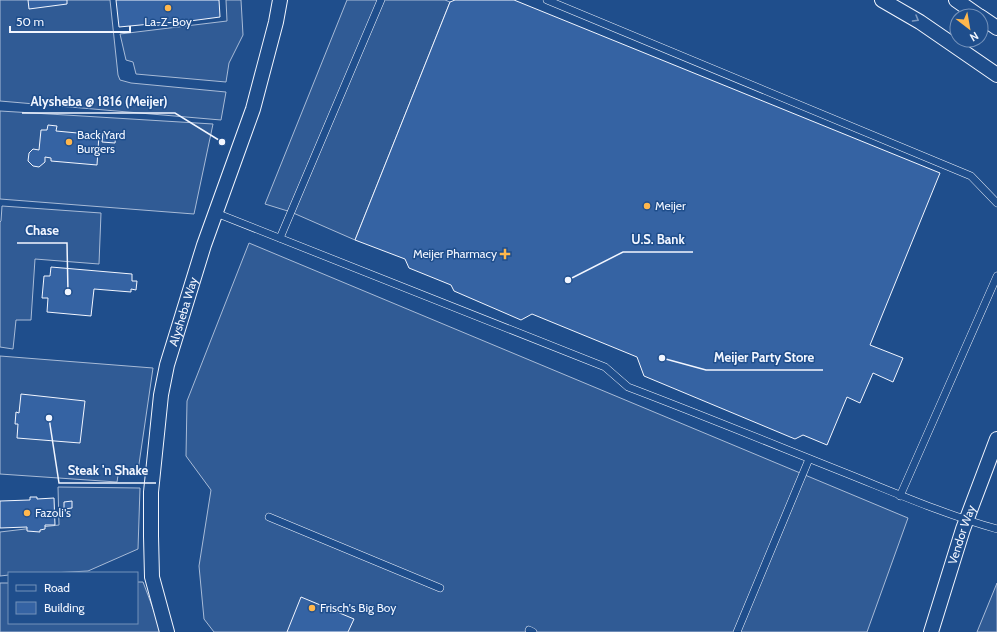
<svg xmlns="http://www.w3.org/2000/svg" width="997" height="632" font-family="Cabin,sans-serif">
<rect width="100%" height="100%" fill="#1f4e8c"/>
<g fill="#305b95" stroke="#a8bbd7">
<path d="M 0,0 L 110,0 L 118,75 L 120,80 L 131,83 L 226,92 L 221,120 L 0,101 Z"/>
<path d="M 226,0 L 241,0 L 243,35 L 229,63 L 226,82 L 136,74 L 133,62 L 126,60 L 120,34 L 227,21 Z"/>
<path d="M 347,0 L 445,0 L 450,2 L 355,240 L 291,212 L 265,204 Z"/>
<path d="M 0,111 L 213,124 L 194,214 L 0,199 Z"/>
<path d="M 2,206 L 101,213 L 99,264 L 35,259 L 31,320 L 16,320 L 13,349 L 0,347 L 0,222 L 1,221 Z"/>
<path d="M 249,243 L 908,518 L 867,632 L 214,632 L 204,619 L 199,566 L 211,490 L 186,456 L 187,401 Z"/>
<path d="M 0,356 L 153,368 L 138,471 L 119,469 L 117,482 L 0,474 Z"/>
<path d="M 58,487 L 140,488 L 138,549 L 88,571 L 52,573 L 9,573 L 9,575 L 0,576 L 0,532 L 59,525 Z"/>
<path d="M 137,582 L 143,582 L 162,632 L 0,632 L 0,583 L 9,583 L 9,623 L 137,623 Z"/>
<path d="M 997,583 L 997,632 L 977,632 Z"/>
</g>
<g fill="#3563a3" stroke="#f2f6ff">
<path d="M 28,0 L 67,0 L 67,4 L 29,9 Z"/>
<path d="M 116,0 L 219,0 L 220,17 L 152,26 L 151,24 L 119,27 Z"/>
<path d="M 455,0 L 514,0 L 940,173 L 870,345 L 903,358 L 893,382 L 873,373 L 860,403 L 847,397 L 827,445 L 803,435 L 795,439 L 644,376 L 637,357 L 532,314 L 521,320 L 454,291 L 451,285 L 409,268 L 405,259 L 355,240 L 450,2 Z"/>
<path d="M 48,125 L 57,126 L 56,131 L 99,135 L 97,165 L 51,161 L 51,158 L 45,157 L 45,162 L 39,167 L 33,166 L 28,161 L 29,153 L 33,149 L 39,150 L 41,130 L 47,130 Z"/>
<path d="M 103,133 L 116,134 L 115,143 L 102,142 Z"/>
<path d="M 51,267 L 132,274 L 132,281 L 137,281 L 136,290 L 131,289 L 131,292 L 94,289 L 91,316 L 47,312 L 48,298 L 42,298 L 44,276 L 50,276 Z"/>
<path d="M 21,394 L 85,401 L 80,443 L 17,438 L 18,424 L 15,424 L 16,412 L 19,413 Z"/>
<path d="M 30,497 L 37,497 L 37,499 L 54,498 L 55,525 L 45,525 L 45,529 L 40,530 L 40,532 L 27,531 L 27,527 L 0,528 L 0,501 L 30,500 Z"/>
<path d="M 72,501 L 72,508 L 64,509 L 64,502 Z"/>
<path d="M 301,597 L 354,619 L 348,632 L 287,632 Z"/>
</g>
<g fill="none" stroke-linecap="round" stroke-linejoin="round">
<defs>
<g id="service">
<path d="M 547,0 L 971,176 L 997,203"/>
<path d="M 216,213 L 605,367 L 628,387 C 702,415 775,445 848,474 C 898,494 946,515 997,529"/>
<path d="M 280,238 L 381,0"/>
<path d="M 900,496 L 997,276"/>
<path d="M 269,517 L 440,588"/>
<path d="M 529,630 L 533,632"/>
<path d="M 737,632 L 809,459"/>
</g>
<g id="minor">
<path d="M 882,0 L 920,22 L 997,75"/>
<path d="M 956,0 L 979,16"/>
<path d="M 981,17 L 997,28"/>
<path id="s1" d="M 167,632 L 152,577 L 151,536 L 151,492 L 161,395 L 167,365 L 204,245 L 253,109 L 276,22 L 280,0"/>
<path id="s2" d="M 931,632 L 963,529 L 997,439"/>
</g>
</defs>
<use href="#service" stroke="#f2f6ff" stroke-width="8"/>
<use href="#minor" stroke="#f2f6ff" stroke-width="16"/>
<use href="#service" stroke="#1f4e8c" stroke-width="7"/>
<use href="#minor" stroke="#1f4e8c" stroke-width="14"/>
</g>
<defs><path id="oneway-chevron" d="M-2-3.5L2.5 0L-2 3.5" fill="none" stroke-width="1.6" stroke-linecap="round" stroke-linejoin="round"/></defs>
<use stroke="#7e9ac0" href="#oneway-chevron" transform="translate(916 19) rotate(30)"/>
<g fill="#ffb74d" stroke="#1f4e8c" stroke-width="1.5">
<circle cx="168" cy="8" r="4"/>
<circle cx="69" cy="142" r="4"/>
<circle cx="647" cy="206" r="4"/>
<path d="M503 248h4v4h4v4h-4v4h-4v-4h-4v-4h4z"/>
<circle cx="27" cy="513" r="4"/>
<circle cx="312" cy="608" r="4"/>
</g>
<g text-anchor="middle" stroke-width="3" stroke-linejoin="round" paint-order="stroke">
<g font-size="12" fill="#f2f6ff" stroke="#1f4e8c" text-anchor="start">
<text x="168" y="26" text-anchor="middle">La-Z-Boy</text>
<text x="77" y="139">Back Yard<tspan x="77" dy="14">Burgers</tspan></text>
<text x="655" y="210">Meijer</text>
<text x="497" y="258" text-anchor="end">Meijer Pharmacy</text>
<text x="35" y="517">Fazoli's</text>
<text x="320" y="612">Frisch's Big Boy</text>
</g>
<g font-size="12" fill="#f2f6ff" stroke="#1f4e8c">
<text dy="4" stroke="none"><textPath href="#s1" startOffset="326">Alysheba Way</textPath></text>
<text dy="4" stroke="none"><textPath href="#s2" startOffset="102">Vendor Way</textPath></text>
</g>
</g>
<path fill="none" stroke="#f2f6ff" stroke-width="1.5" d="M222 142L175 113H22M68 292L67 243H17M568 280L623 252H693M662 358L706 370H823M49 418L59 483H156"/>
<g fill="#f2f6ff" stroke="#1f4e8c" stroke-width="1.5">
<circle cx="222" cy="142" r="4"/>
<circle cx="68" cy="292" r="4"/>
<circle cx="568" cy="280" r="4"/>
<circle cx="662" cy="358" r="4"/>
<circle cx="49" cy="418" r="4"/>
</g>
<g font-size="13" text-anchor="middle" font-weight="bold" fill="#f2f6ff" stroke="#1f4e8c" stroke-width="3" stroke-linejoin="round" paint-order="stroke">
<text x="99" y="106">Alysheba @ 1816 (Meijer)</text>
<text x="42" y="235">Chase</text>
<text x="658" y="244">U.S. Bank</text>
<text x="764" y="362">Meijer Party Store</text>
<text x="108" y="475">Steak 'n Shake</text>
</g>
<rect x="8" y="572" width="130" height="52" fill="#1f4e8c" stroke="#7391ba"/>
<rect x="16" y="585" width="20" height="6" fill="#1f4e8c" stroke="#7391ba"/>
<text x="44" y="592" font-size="12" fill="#f2f6ff">Road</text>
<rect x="16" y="602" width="20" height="12" fill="#3563a3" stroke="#7391ba"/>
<text x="44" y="612" font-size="12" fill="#f2f6ff">Building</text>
<g transform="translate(969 28) rotate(149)"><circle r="19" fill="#1f4e8c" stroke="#7391ba"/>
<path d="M0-3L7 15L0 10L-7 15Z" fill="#ffb74d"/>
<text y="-6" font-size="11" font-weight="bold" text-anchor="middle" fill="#f2f6ff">N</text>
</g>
<path d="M10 26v6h120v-6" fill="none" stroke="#f2f6ff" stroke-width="2"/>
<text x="16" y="26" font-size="12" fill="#f2f6ff" stroke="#1f4e8c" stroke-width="3" paint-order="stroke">50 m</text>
</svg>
